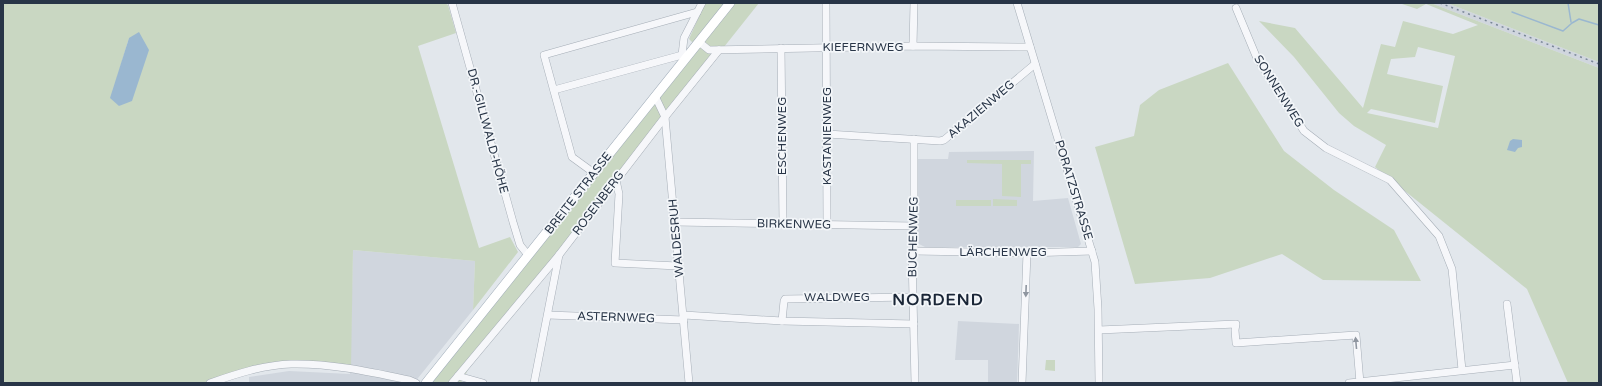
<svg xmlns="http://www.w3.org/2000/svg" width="1602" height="386" font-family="'Varela Round',sans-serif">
<rect width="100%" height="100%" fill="#e2e7ec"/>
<g fill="#d0d6de">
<path d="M 1431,3 L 1447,3 L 1599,62 L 1599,68 Z"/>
<path d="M 1034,151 L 1033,201 L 1068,198 L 1081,244 L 1078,247 L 925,247 L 917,243 L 916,159 L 948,159 L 949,152 Z"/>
<path d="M 353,250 L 475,261 L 473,310 L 414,383 L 249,383 L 249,377 L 289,371 L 350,374 Z"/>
<path d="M 958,321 L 1019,324 L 1017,383 L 988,383 L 988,360 L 955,360 Z"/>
</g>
<g fill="#c9d7c2" fill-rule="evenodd">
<path d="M 3,3 L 445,3 L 448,5 L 456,33 L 418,46 L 479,248 L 510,237 L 518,252 L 473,310 L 475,261 L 353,250 L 351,369 L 290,364 L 210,383 L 3,383 ZM 129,38 L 120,106 L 111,98 Z"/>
<path d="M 705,3 L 726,3 L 693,43 L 689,39 Z"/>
<path d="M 733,3 L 759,3 L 470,366 L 461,383 L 429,383 Z"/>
<path d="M 1399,3 L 1431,3 L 1599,68 L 1599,383 L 1568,383 L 1527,289 L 1375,167 L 1386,145 L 1354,126 L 1339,113 L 1294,57 L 1259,21 L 1295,28 L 1363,108 L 1381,44 L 1395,47 L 1403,21 L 1453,34 L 1478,25 L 1426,4 L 1417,9 ZM 1418,47 L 1455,56 L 1438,128 L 1367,113 L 1371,109 L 1435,123 L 1443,86 L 1387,74 L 1391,59 L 1415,57 Z"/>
<path d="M 1447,3 L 1599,3 L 1599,62 Z"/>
<path d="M 1228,63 L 1284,151 L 1334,190 L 1394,230 L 1421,281 L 1323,280 L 1282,254 L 1210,278 L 1135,284 L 1095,147 L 1134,136 L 1140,105 L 1159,90 Z"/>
<path d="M 967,160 L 1031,160 L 1031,164 L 1021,164 L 1021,197 L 1002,196 L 1002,164 L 967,163 Z"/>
<path d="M 993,199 L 1017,200 L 1017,206 L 993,206 Z"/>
<rect x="956" y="200" width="35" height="6"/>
<path d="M 1046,360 L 1055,360 L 1055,371 L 1045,370 Z"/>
</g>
<g fill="#9ab7d0">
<path d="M 139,32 L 149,50 L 132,101 L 119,106 L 110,98 L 129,38 Z"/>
<path d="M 1513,139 L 1522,140 L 1522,147 L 1518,148 L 1515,152 L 1507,150 L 1510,141 Z"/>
</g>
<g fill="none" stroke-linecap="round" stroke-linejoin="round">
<g stroke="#9ab7d0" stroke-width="1.5">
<path d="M 1568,3 L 1571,22"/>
<path d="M 1512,12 L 1563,31 L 1572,23 L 1579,19 L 1599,25"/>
</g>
<defs>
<g id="minor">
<path d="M 452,3 L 513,222 L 520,245 L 528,255"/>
<path d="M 826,3 L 827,224"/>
<path d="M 1017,3 L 1095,262 L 1098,309 L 1099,383"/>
<path d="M 1236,8 L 1256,56 L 1304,131 L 1326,148 L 1390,180 L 1439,236 L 1452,269 L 1462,370"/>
<path d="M 699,42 L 709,50 L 913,46 L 1030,47"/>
<path d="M 913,46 L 914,3"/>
<path d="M 781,48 L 783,224"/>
<path d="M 682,55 L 684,38 L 702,3"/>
<path d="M 554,90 L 682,55 L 685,58"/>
<path d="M 655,96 L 665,117 L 689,383"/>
<path d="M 827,134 L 940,141 L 944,140 L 1035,64"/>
<path d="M 914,139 L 914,251 L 912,255 L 915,383"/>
<path d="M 594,173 L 572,157 L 544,55 L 697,12"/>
<path d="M 616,180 L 619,194 L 615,263 L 678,266"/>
<path d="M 675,222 L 914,226"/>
<path d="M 914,251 L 1027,253 L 1092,251"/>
<path d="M 1507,304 L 1517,383"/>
<path d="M 548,315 L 684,320"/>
<path d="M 684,315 L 782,321 L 914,324"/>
<path d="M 782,321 L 784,301 L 785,299 L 912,297"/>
<path d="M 1099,330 L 1236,324 L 1235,330 L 1236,343 L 1356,335 L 1360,383"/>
<path d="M 458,376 L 483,383"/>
<path d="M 210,383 C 236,374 263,365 291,364 C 330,363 371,372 409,380 L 416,383"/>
<path d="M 452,383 L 559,255"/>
<path d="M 534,383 L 559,255 L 665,117 L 719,50"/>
<path d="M 1022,383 L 1027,253"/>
<path d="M 1349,383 L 1515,365"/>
</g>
<path id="major" d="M 426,383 L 730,3"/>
</defs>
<use href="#minor" stroke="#a6aeb7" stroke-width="8"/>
<use href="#major" stroke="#a0acb9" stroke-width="10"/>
<use href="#minor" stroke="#f6f7fa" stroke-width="7"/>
<use href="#major" stroke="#fff" stroke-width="9"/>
<path stroke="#7a8798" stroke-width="1.5" stroke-dasharray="2 4" stroke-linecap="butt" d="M 1440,3 L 1599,64"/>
</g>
<defs><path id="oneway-solid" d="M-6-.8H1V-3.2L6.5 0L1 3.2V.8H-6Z"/></defs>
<g fill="#8f96a0">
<use href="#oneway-solid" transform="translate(1026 291) rotate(92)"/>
<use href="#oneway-solid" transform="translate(1356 343) rotate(-95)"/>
</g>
<g text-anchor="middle" stroke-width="3.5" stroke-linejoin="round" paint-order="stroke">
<g font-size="12" fill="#283547" stroke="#f3f6f9">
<text x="863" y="51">KIEFERNWEG</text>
<text transform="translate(1279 91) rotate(58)" y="4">SONNENWEG</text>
<text transform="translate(981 109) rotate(-40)" y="4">AKAZIENWEG</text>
<text transform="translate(488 131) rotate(75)" y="4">DR.-GILLWALD-HÖHE</text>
<text transform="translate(782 136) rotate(-90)" y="4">ESCHENWEG</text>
<text transform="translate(827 136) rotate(-90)" y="4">KASTANIENWEG</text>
<text transform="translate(1074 190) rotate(73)" y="4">PORATZSTRASSE</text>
<text transform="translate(578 193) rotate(-52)" y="4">BREITE STRASSE</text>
<text transform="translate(598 203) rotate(-53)" y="4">ROSENBERG</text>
<text transform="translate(794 224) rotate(1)" y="4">BIRKENWEG</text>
<text transform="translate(913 237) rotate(-89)" y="4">BUCHENWEG</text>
<text transform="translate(676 238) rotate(-95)" y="4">WALDESRUH</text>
<text x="1003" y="256">LÄRCHENWEG</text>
<text x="837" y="301">WALDWEG</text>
<text transform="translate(616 317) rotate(2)" y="4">ASTERNWEG</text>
</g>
<g font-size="16" font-weight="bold" letter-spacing="1" fill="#1a2637" stroke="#f3f6f9">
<text x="938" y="305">NORDEND</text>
</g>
</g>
<rect width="1602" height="386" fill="none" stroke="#283547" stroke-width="8"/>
</svg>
